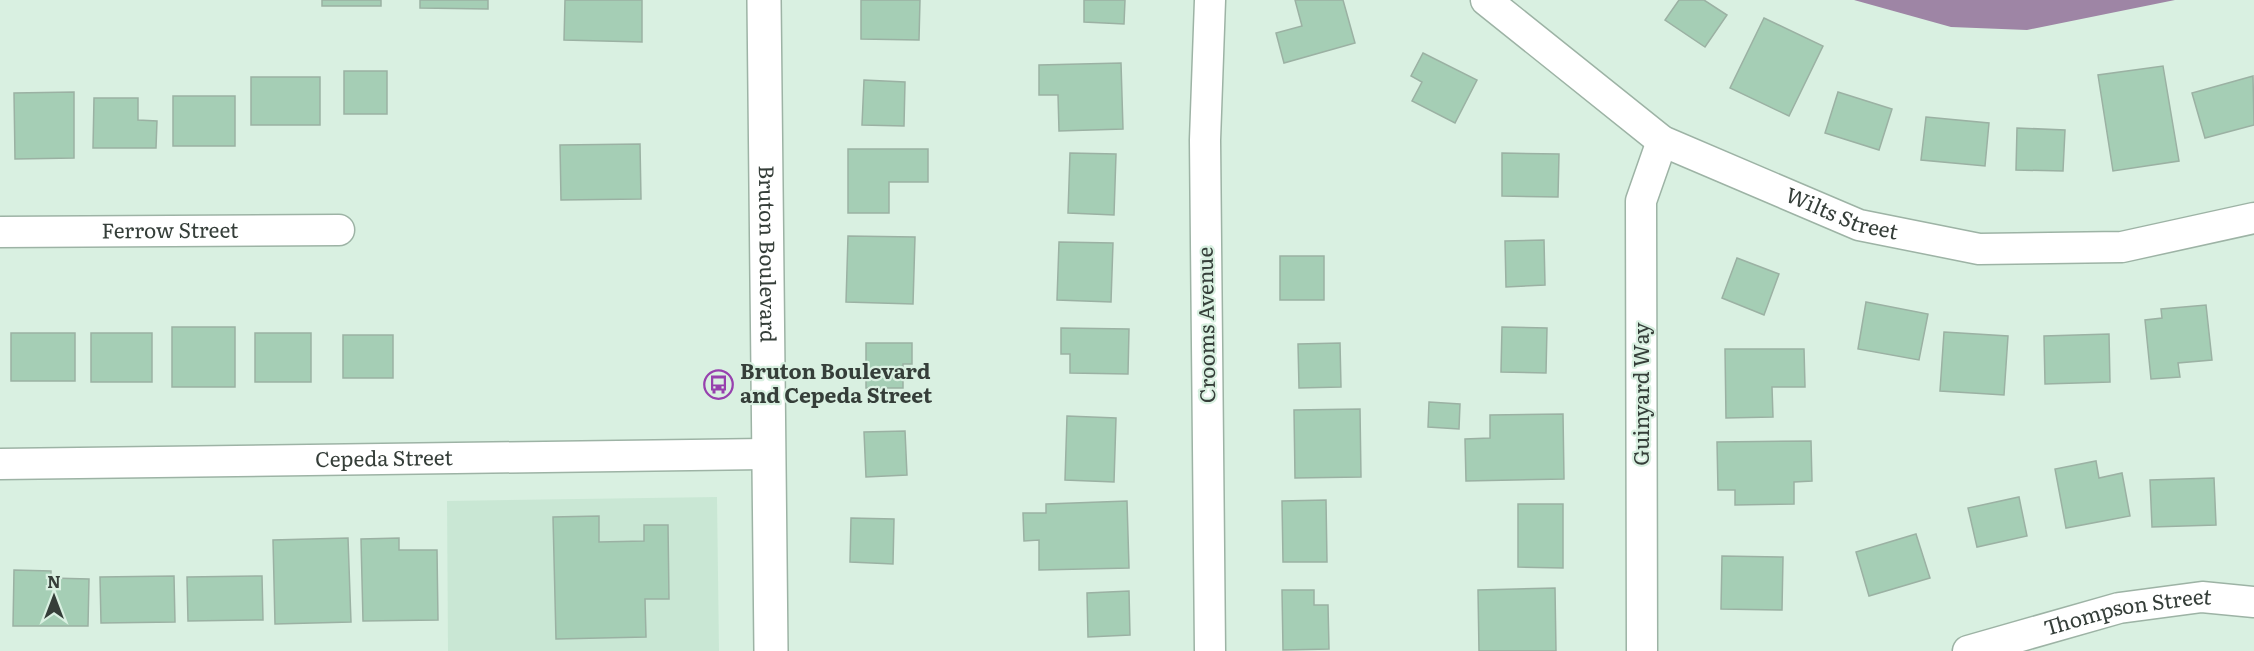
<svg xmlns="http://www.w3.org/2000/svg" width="2254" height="651" font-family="Literata,serif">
<rect width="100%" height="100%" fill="#d9f0e1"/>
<path fill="#c9e7d4" d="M 717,497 L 719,651 L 448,651 L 447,501 Z"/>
<path fill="#9e85a5" d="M 1854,0 L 2175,0 L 2027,30 L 1951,27 Z"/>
<g fill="#a5ceb5" stroke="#9bb1a3" stroke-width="1.5">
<rect x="322" y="0" width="59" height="6"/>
<path d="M 420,0 L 488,0 L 488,9 L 420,8 Z"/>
<path d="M 565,0 L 642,0 L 642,42 L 564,40 Z"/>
<path d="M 861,0 L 920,0 L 919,40 L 861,39 Z"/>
<path d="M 1084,0 L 1125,0 L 1124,24 L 1084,22 Z"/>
<path d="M 1295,0 L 1343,0 L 1355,43 L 1284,63 L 1276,33 L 1302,26 Z"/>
<path d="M 1679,0 L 1704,0 L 1727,15 L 1705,47 L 1665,20 Z"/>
<path d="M 1764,18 L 1823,46 L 1789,116 L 1730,88 Z"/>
<path d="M 1423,53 L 1477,80 L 1455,123 L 1412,101 L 1422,82 L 1411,76 Z"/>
<path d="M 1121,63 L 1123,129 L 1059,131 L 1058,95 L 1039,95 L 1039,65 Z"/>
<path d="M 2163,66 L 2179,161 L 2113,171 L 2098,75 Z"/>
<rect x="344" y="71" width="43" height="43"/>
<path d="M 2253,76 L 2254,125 L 2205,138 L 2192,93 Z"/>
<rect x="251" y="77" width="69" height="48"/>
<path d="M 864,80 L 905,82 L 904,126 L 862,125 Z"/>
<path d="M 74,92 L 74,158 L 15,159 L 14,93 Z"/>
<path d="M 1838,92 L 1892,109 L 1879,150 L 1825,133 Z"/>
<rect x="173" y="96" width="62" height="50"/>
<path d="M 94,98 L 138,98 L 138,120 L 157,121 L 156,148 L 93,148 Z"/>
<path d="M 1926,117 L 1989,123 L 1985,166 L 1921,160 Z"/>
<path d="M 2017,128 L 2065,130 L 2063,171 L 2016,170 Z"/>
<path d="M 640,144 L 641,199 L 561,200 L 560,145 Z"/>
<path d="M 848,149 L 928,149 L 928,182 L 889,182 L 889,213 L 848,213 Z"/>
<path d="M 1070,153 L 1116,154 L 1114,215 L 1068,213 Z"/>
<path d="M 1502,153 L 1559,154 L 1558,197 L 1502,196 Z"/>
<path d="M 848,236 L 915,237 L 913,304 L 846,302 Z"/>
<path d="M 1544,240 L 1545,285 L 1506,287 L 1505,241 Z"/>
<path d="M 1059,242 L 1113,243 L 1111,302 L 1057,300 Z"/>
<rect x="1280" y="256" width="44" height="44"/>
<path d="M 1737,258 L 1779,274 L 1764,315 L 1722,298 Z"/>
<path d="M 1866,302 L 1928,314 L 1919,360 L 1858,349 Z"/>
<path d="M 2206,305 L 2212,360 L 2178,363 L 2180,377 L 2151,379 L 2145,320 L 2162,318 L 2161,309 Z"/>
<rect x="172" y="327" width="63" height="60"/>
<path d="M 1502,327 L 1547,328 L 1546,373 L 1501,372 Z"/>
<path d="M 1061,328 L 1129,329 L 1128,374 L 1070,373 L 1070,354 L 1061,354 Z"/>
<path d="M 1944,332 L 2008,336 L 2004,395 L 1940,391 Z"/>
<rect x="11" y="333" width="64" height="48"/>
<rect x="91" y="333" width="61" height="49"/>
<rect x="255" y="333" width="56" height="49"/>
<path d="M 2109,334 L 2110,382 L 2045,384 L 2044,336 Z"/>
<rect x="343" y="335" width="50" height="43"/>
<path d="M 866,343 L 912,343 L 912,364 L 903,364 L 903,388 L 866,388 Z"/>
<path d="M 1340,343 L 1341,387 L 1299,388 L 1298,344 Z"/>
<path d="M 1725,349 L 1804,349 L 1805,387 L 1772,387 L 1773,417 L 1726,418 Z"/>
<path d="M 1429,402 L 1460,404 L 1459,429 L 1428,427 Z"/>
<path d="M 1360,409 L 1361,477 L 1295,478 L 1294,410 Z"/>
<path d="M 1563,414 L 1564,479 L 1466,481 L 1465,439 L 1490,438 L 1490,415 Z"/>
<path d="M 1067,416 L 1116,418 L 1114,482 L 1065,480 Z"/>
<path d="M 905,431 L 907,475 L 866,477 L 864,432 Z"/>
<path d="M 1811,441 L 1812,481 L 1794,482 L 1794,504 L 1735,505 L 1735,490 L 1718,490 L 1717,442 Z"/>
<path d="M 2096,461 L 2099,478 L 2122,473 L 2130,516 L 2066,528 L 2055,469 Z"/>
<path d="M 2214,478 L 2216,525 L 2152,527 L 2150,480 Z"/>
<path d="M 2019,497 L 2027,536 L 1977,547 L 1968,508 Z"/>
<path d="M 1326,500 L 1327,562 L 1283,562 L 1282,501 Z"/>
<path d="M 1127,501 L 1129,568 L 1039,570 L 1039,540 L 1024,541 L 1023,513 L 1046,513 L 1046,504 Z"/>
<path d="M 1518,504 L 1563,504 L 1563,568 L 1518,567 Z"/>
<path d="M 599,516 L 599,542 L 644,541 L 644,525 L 668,525 L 669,599 L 645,599 L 646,637 L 556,639 L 553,517 Z"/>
<path d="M 851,518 L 894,519 L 893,564 L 850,562 Z"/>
<path d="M 1916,534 L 1930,578 L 1869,596 L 1856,552 Z"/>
<path d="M 348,538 L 351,622 L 275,624 L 273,540 Z"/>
<path d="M 399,538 L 399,550 L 437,550 L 438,620 L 363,621 L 361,539 Z"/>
<path d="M 1722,556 L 1783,557 L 1782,610 L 1721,609 Z"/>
<path d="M 14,570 L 51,571 L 51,578 L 89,579 L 88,626 L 13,626 Z"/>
<path d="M 174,576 L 175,622 L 101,623 L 100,577 Z"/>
<path d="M 262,576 L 263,620 L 188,621 L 187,577 Z"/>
<path d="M 1555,588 L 1556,651 L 1479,651 L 1478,590 Z"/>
<path d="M 1282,590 L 1314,590 L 1314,605 L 1328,605 L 1329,649 L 1283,650 Z"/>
<path d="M 1129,591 L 1130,635 L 1088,637 L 1087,593 Z"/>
</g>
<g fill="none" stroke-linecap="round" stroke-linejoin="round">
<defs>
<g id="street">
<path id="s1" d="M 1486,0 L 1662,141 L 1859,225 L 1979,249 L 2122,247 L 2254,218"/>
<path id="s2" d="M 0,232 L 339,230"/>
<path id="s3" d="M 0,464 L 767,454"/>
<path d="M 1210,651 L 1205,140 L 1210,0"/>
<path d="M 1642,651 L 1641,201 L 1662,141"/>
<path id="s4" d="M 1968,651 L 2119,608 L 2202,597 L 2254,602"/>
</g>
<g id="secondary">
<path id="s5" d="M 764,0 L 771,651"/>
</g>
</defs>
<use href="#street" stroke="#9db3a5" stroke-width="33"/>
<use href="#secondary" stroke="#9db3a5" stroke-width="36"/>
<use href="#street" stroke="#fff" stroke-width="30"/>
<use href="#secondary" stroke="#fff" stroke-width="33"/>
</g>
<defs>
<symbol id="bus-ring" viewBox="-11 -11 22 22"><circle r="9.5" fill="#d9f0e1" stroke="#9741ae" stroke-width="1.5"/><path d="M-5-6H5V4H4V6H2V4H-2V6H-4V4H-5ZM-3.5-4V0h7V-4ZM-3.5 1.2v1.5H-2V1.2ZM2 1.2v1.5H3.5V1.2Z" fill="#9741ae"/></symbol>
</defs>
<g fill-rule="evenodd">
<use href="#bus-ring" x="702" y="368" width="33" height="33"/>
</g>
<g text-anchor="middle" stroke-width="4.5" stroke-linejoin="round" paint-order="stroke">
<g font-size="21" fill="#353e39" stroke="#d9f0e1">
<text dy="7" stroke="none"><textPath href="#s1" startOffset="420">Wilts Street</textPath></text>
<text dy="7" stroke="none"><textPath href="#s2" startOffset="170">Ferrow Street</textPath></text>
<text dy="7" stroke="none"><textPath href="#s5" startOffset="254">Bruton Boulevard</textPath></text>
<text transform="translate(1207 325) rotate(-91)" y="7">Crooms Avenue</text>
<text transform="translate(1642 394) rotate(-90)" y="7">Guinyard Way</text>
<text dy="7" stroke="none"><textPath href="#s3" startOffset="384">Cepeda Street</textPath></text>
<text dy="7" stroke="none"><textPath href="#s4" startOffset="165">Thompson Street</textPath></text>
</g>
<g font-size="21" font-weight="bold" fill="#353e39" stroke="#d9f0e1" text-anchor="start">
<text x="740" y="379">Bruton Boulevard<tspan x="740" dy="24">and Cepeda Street</tspan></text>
</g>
</g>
<g transform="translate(54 597)" stroke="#d9f0e1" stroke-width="4.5" paint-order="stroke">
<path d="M0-4.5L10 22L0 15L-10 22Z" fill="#353e39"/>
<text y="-9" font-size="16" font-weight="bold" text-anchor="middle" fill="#353e39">N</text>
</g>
</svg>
